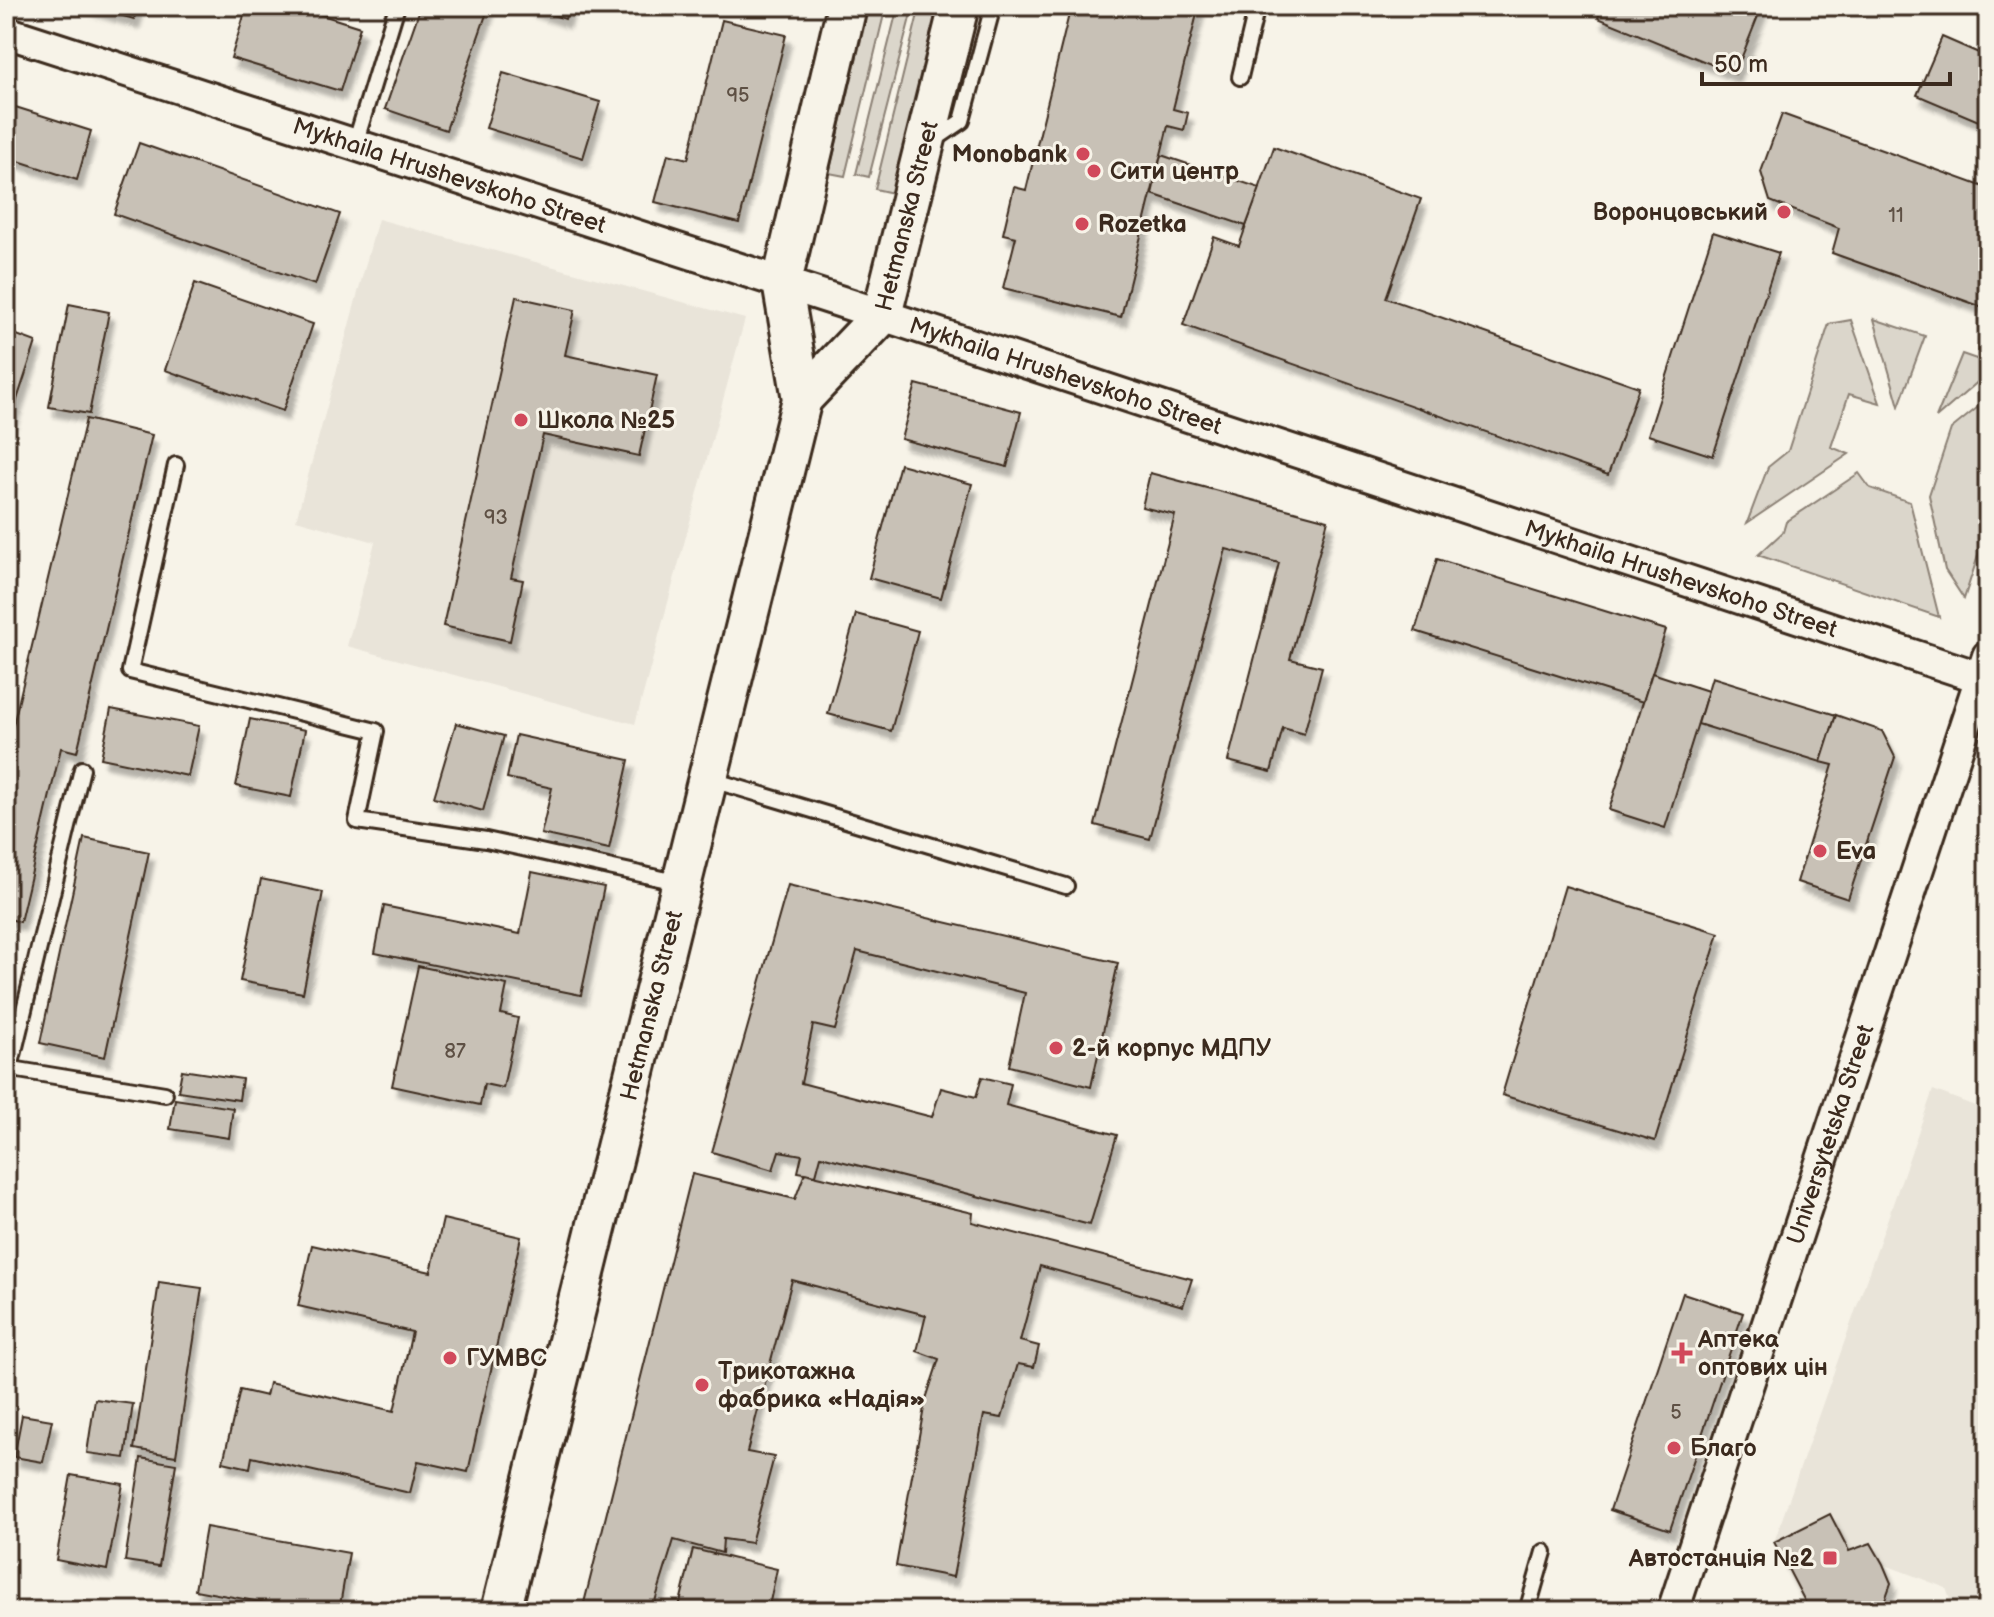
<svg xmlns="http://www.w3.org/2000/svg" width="1994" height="1617" font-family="'Balsamiq Sans',sans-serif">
<defs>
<filter id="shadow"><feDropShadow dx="5" dy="9" stdDeviation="2" flood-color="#0004"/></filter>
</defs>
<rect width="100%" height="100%" fill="#f7f3e8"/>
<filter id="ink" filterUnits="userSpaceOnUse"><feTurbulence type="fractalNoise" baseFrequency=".0125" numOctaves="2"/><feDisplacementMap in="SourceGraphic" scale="16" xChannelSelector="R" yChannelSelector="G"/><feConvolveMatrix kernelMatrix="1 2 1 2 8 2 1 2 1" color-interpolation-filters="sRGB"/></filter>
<g filter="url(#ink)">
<g fill="#e9e4d9">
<path d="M 378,219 L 745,319 L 635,724 L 347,646 L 375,542 L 296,520 Z"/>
<path d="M 1933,1090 L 1988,1111 L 1988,1611 L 1954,1611 L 1946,1588 L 1883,1564 L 1871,1543 L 1849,1551 L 1830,1515 L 1774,1542 Z"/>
</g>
<g fill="#dbd6cb" stroke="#8b8074" stroke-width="2">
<path d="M 869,6 L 886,6 L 845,176 L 829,173 Z"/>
<path d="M 898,6 L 913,6 L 869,177 L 856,174 Z"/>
<path d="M 920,6 L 940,6 L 893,193 L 875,189 Z"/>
<path d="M 1874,319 L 1925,336 L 1899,406 Z"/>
<path d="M 1851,320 L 1880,403 L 1849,394 L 1831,447 L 1849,454 L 1747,523 L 1768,467 L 1788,451 L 1829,324 Z"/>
<path d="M 1962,354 L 1988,363 L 1988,373 L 1936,418 Z"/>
<path d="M 1988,399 L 1988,525 L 1964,599 L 1945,570 L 1929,495 L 1951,429 Z"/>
<path d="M 1859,473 L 1870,488 L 1910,502 L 1939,617 L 1758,555 L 1783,532 L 1786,522 Z"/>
</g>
<g fill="#c8c1b6" stroke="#3b2a1e" stroke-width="2" filter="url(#shadow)">
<path d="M 87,6 L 138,6 L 134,19 Z"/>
<path d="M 247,6 L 321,6 L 319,14 L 360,27 L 340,91 L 231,58 Z"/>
<path d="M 421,6 L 489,6 L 446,130 L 385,109 Z"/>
<path d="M 526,6 L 569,6 L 565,19 Z"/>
<path d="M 1071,6 L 1199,6 L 1173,109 L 1188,113 L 1184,130 L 1168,126 L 1121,317 L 1003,288 L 1016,237 L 1003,234 L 1014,187 L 1026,190 Z"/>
<path d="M 1602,6 L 1762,6 L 1735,74 L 1598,18 Z"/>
<path d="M 722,20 L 786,35 L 739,223 L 655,202 L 668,154 L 688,159 Z"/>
<path d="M 1942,37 L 1988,57 L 1988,125 L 1917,95 Z"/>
<path d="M 503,73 L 600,102 L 583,158 L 486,128 Z"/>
<path d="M 6,104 L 91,131 L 77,180 L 6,157 Z"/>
<path d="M 1782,114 L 1984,187 L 1988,176 L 1988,309 L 1832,253 L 1839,228 L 1770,201 L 1761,172 Z"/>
<path d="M 139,143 L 340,214 L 315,285 L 114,214 Z"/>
<path d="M 1274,147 L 1421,199 L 1386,298 L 1639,387 L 1608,475 L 1183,325 L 1214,237 L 1239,246 Z"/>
<path d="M 1161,155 L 1260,188 L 1246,226 L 1152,194 Z"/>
<path d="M 1713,232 L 1779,253 L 1713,456 L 1648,435 Z"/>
<path d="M 195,283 L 313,324 L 283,411 L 165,370 Z"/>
<path d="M 516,297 L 575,310 L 565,355 L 657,375 L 639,456 L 543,435 L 511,578 L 523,580 L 510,641 L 443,626 Z"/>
<path d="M 69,304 L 109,312 L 89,414 L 49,407 Z"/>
<path d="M 6,331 L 36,342 L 6,433 Z"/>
<path d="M 916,384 L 1021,412 L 1007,467 L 901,439 Z"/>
<path d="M 86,419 L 152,435 L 77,752 L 61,748 L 20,922 L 6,918 L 6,755 Z"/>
<path d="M 900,464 L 972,484 L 941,598 L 869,578 Z"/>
<path d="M 1150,473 L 1328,520 L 1290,659 L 1322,667 L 1304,734 L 1283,728 L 1271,772 L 1228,761 L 1279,563 L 1226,549 L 1150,839 L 1095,825 L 1175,515 L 1142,507 Z"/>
<path d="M 1437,559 L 1666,630 L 1643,702 L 1415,631 Z"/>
<path d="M 856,614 L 918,631 L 891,731 L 828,714 Z"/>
<path d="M 1652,673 L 1708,691 L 1665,828 L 1609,810 Z"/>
<path d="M 1712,677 L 1836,715 L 1821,762 L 1698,724 Z"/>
<path d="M 111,709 L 199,726 L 188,776 L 101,758 Z"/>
<path d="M 1836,715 L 1882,731 L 1895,757 L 1848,899 L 1797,882 L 1833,765 L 1821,762 Z"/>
<path d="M 250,719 L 305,730 L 291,797 L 236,786 Z"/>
<path d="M 456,723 L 504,736 L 483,811 L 434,797 Z"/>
<path d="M 516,735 L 629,760 L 609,849 L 541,834 L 552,788 L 507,778 Z"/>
<path d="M 84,838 L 149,852 L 105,1057 L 40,1043 Z"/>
<path d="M 532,872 L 604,887 L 581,995 L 375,953 L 384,906 L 520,934 Z"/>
<path d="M 261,879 L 323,892 L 303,993 L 240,981 Z"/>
<path d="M 788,885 L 1118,963 L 1091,1087 L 1009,1066 L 1025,993 L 857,951 L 835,1030 L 813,1025 L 801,1083 L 932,1117 L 941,1088 L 976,1097 L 982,1077 L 1011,1084 L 1006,1105 L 1117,1135 L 1090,1225 L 821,1156 L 816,1175 L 798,1172 L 802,1155 L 779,1151 L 773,1170 L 712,1152 Z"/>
<path d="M 1565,886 L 1719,933 L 1655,1141 L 1502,1095 Z"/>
<path d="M 418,966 L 507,985 L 501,1014 L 518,1018 L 503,1088 L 484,1084 L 480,1105 L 392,1086 Z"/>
<path d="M 182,1070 L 242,1079 L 239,1100 L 178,1091 Z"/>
<path d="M 175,1099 L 233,1108 L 229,1138 L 170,1129 Z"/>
<path d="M 805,1173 L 973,1213 L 972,1222 L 1192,1279 L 1183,1306 L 1040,1266 L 1020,1341 L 1039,1346 L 1034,1367 L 1018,1364 L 1002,1418 L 984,1415 L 953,1577 L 896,1566 L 925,1402 L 939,1359 L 917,1351 L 926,1315 L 792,1280 L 747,1452 L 774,1457 L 751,1543 L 723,1539 L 722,1553 L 674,1540 L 652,1611 L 582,1611 L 692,1174 L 795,1199 Z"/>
<path d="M 443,1219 L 521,1237 L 468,1472 L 418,1461 L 410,1493 L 252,1457 L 250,1468 L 223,1462 L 240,1390 L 266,1396 L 269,1383 L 394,1411 L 412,1332 L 298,1306 L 312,1245 L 431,1272 Z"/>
<path d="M 159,1282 L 202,1288 L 176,1456 L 134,1449 Z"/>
<path d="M 1683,1293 L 1743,1313 L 1670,1530 L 1610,1510 Z"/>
<path d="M 95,1399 L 133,1404 L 125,1458 L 87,1453 Z"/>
<path d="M 22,1415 L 52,1420 L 43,1462 L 14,1457 Z"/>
<path d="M 141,1458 L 176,1464 L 159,1566 L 125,1561 Z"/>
<path d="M 71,1475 L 123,1484 L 107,1570 L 56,1560 Z"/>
<path d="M 1830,1514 L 1849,1551 L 1871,1543 L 1883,1564 L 1891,1583 L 1881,1611 L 1810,1611 L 1774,1542 Z"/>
<path d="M 206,1527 L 349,1553 L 339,1611 L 310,1611 L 195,1590 Z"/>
<path d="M 693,1549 L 777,1569 L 768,1611 L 678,1611 Z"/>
</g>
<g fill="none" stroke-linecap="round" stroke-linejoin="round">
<defs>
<g id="service">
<path d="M 1240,77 L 1257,6"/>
<path d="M 934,140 L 962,121 L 993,6"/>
<path d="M 355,144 L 397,6"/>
<path d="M 176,465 L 130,671 L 376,731 L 357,821 L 486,840 L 681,883"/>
<path d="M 709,779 L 1066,886"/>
<path d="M 6,1068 L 165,1094"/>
<path d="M 10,1068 L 82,769"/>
<path d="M 1527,1611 L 1544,1552"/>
</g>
<g id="minor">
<path id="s1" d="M 6,32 L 882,315 L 1988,680"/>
<path id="s2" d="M 1673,1611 L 1988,656"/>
</g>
<g id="tertiary">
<path id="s3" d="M 802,399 L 882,315 L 959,6"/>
<path id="s4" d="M 501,1611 L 802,399 L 782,282 L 847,6"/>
</g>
</defs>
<use href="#service" stroke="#3b2a1e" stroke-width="20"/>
<use href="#minor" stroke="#3b2a1e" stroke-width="36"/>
<use href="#tertiary" stroke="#3b2a1e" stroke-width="44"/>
<use href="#service" stroke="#f7f3e8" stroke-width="14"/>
<use href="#minor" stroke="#f7f3e8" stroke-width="30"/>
<use href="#tertiary" stroke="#f7f3e8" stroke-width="38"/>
</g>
</g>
<g fill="#d1495b" stroke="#f7f3e8" stroke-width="3">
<circle cx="1083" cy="154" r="8"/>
<circle cx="1094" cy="171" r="8"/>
<circle cx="1784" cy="212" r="8"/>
<circle cx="1082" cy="224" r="8"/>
<circle cx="521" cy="420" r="8"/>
<circle cx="1820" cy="851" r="8"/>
<circle cx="1056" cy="1048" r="8"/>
<path d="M1678 1341h8v8h8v8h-8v8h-8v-8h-8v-8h8z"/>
<circle cx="450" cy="1358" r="8"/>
<circle cx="702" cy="1385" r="8"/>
<circle cx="1674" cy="1448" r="8"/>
<rect x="1822" y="1550" width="16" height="16" rx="4"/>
</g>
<g text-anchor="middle" stroke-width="6" stroke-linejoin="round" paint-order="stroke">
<g font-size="20" fill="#5e5044">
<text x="738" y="102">95</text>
<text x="1896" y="222">11</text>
<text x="496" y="524">93</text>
<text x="455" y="1058">87</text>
<text x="1676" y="1419">5</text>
</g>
<g font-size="24" font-weight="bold" fill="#3b2a1e" stroke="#f7f3e8" text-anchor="start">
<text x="1067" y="162" text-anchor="end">Monobank</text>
<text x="1110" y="179">Сити центр</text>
<text x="1768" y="220" text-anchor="end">Воронцовський</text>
<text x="1098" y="232">Rozetka</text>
<text x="537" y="428">Школа №25</text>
<text x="1836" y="859">Eva</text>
<text x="1072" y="1056">2-й корпус МДПУ</text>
<text x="1698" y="1347">Аптека<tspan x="1698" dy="28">оптових цін</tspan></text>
<text x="466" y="1366">ГУМВС</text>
<text x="718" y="1379">Трикотажна<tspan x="718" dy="28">фабрика «Надія»</tspan></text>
<text x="1690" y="1456">Благо</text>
<text x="1814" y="1566" text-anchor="end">Автостанція №2</text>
</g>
<g font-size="24" fill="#3b2a1e" stroke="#f7f3e8">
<text dy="8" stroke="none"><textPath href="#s1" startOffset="466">Mykhaila Hrushevskoho Street</textPath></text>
<text dy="8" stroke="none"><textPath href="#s3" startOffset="218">Hetmanska Street</textPath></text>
<text dy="8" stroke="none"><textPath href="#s1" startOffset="1114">Mykhaila Hrushevskoho Street</textPath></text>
<text dy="8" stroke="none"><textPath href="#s1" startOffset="1762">Mykhaila Hrushevskoho Street</textPath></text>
<text dy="8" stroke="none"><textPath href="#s4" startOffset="624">Hetmanska Street</textPath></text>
<text dy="8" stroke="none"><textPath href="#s2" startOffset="502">Universytetska Street</textPath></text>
</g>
</g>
<rect width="1994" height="1617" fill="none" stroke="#f7f3e8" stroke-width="32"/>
<rect x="16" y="16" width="1962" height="1585" fill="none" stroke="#3b2a1e" stroke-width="3" filter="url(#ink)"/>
<path d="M1702 72v12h248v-12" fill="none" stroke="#3b2a1e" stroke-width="4"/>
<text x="1714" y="72" font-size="24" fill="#3b2a1e" stroke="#f7f3e8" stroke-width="6" paint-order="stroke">50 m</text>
</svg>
